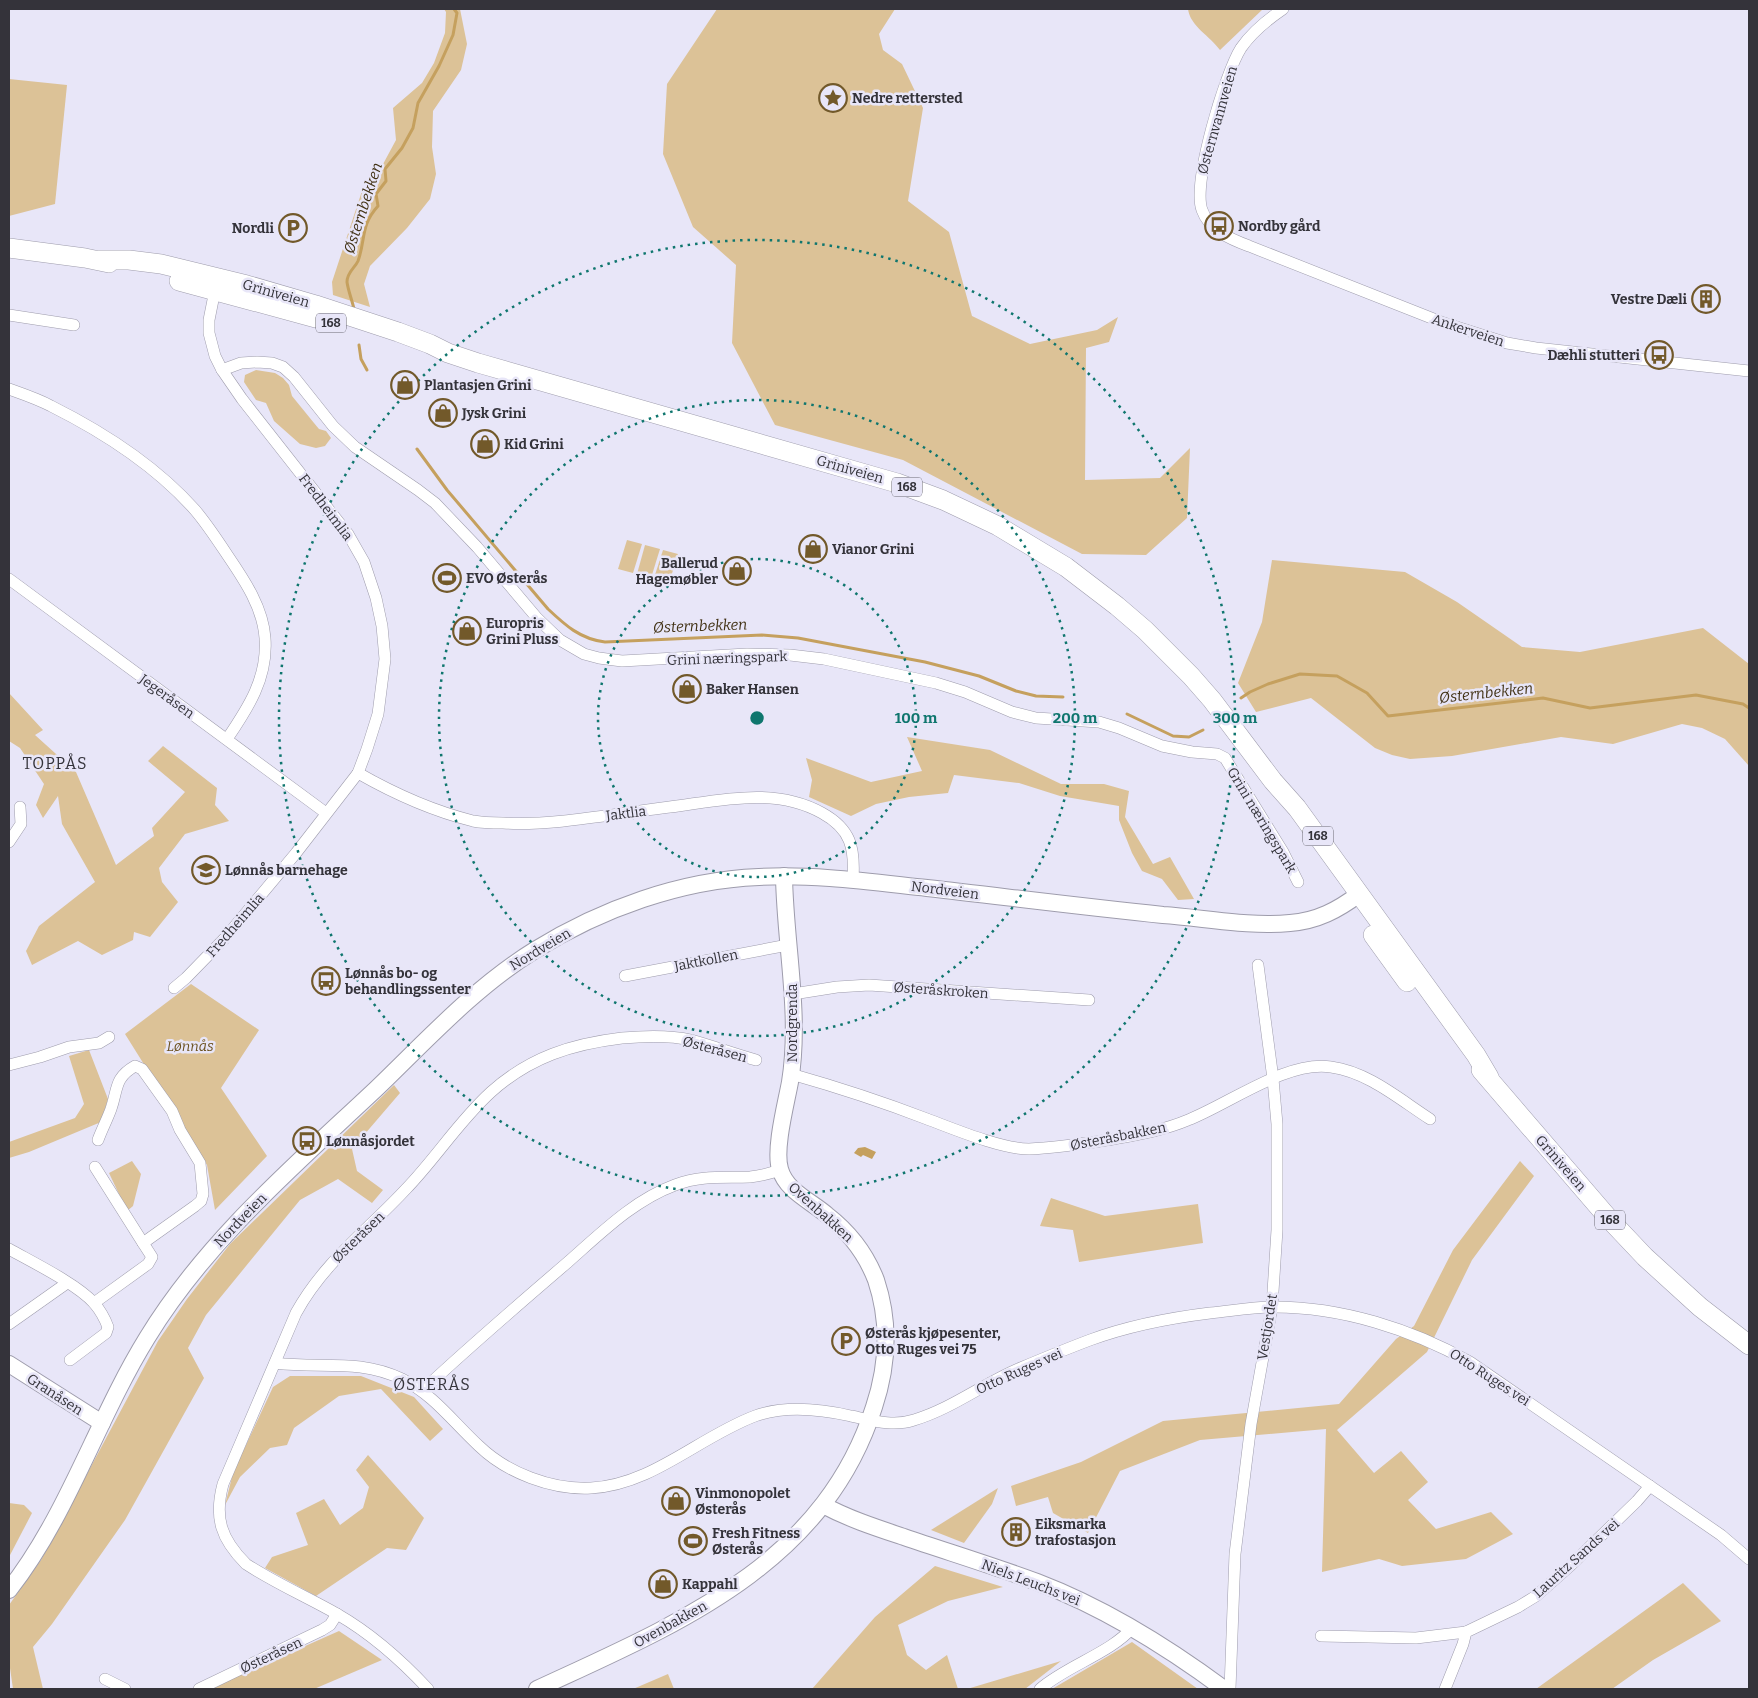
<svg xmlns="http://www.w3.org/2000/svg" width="1758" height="1698" font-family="Bitter,serif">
<rect width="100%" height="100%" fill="#e8e6f8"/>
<g fill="#dcc297">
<path d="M 444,9 L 460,9 L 467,44 L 461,70 L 433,111 L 432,147 L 436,174 L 430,199 L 407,228 L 370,266 L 364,284 L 370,307 L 333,295 L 332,282 L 362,191 L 368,192 L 396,140 L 393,108 L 422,83 L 434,63 L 445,33 L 446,12 Z"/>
<path d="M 717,9 L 895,9 L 879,34 L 883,50 L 902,64 L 923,108 L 908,201 L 949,232 L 972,316 L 1030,344 L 1097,330 L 1118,317 L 1109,342 L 1086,348 L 1085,480 L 1160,478 L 1190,448 L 1187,518 L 1146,555 L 1082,554 L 903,460 L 775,425 L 732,343 L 736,265 L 693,227 L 663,154 L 667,84 Z"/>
<path d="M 1188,9 L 1263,9 L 1220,50 C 1210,36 1190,26 1188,9 Z"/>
<path d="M 9,79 L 67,85 L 55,204 L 9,216 Z"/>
<path d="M 256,370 L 275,373 L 283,378 L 289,385 L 292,396 L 314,423 L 319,429 L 326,431 L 331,438 L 325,446 L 316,448 L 300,444 L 274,421 L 266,403 L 256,400 L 244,382 L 245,375 Z"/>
<path d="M 627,540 L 642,544 L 633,573 L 618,569 Z"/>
<path d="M 645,545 L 660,549 L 651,578 L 637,574 Z"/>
<path d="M 663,550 L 678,554 L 669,583 L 654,578 Z"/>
<path d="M 1272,560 L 1405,572 L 1457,602 L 1522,647 L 1580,652 L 1703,628 L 1749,664 L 1749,766 L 1725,739 L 1702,728 L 1682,724 L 1613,744 L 1561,737 L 1452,756 L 1410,759 L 1392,755 L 1375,748 L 1311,698 L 1256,712 L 1238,683 L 1262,622 Z"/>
<path d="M 9,693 L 43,730 L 35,735 L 76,772 L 116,865 L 154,836 L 152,828 L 185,792 L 148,761 L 163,746 L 217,788 L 215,805 L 229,821 L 185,834 L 159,868 L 162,882 L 178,902 L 150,937 L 134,932 L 133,940 L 102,955 L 78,941 L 32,965 L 26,951 L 39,926 L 95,882 L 62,824 L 58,796 L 43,818 L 36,805 L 44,784 L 20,748 L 9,741 Z"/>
<path d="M 907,737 L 990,750 L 1061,784 L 1104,784 L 1129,791 L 1125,817 L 1153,864 L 1170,857 L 1194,899 L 1178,900 L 1162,879 L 1142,871 L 1132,853 L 1119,820 L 1119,806 L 1060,796 L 1019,783 L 954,775 L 948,793 L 909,797 L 876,804 L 851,816 L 809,797 L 812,780 L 806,758 L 871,782 L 922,771 Z"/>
<path d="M 191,984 L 259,1030 L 221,1088 L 267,1156 L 215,1210 L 207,1165 L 125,1034 Z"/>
<path d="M 89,1050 L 108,1099 L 101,1122 L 29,1152 L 9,1158 L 9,1142 L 75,1118 L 84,1104 L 69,1056 Z"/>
<path d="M 394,1085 L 400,1093 L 352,1149 L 357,1171 L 383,1190 L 372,1203 L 338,1179 L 300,1200 L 206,1315 L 188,1348 L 204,1378 L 125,1520 L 52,1624 L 33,1647 L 43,1689 L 13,1689 L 9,1661 L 9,1605 L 41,1560 L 158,1341 L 187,1299 L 230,1244 Z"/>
<path d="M 132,1161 L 141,1174 L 133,1206 L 127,1211 L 109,1173 Z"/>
<path d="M 1520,1161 L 1534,1176 L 1472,1260 L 1427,1352 L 1337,1430 L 1374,1473 L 1401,1451 L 1428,1482 L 1408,1500 L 1436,1529 L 1491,1512 L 1513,1534 L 1466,1559 L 1402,1566 L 1379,1559 L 1322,1572 L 1326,1429 L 1200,1440 L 1120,1471 L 1088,1533 L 1053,1513 L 1048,1497 L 1016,1506 L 1011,1486 L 1081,1462 L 1163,1421 L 1339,1404 L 1396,1339 L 1414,1326 L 1453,1250 Z"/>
<path d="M 1051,1198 L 1105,1216 L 1198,1204 L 1203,1243 L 1079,1262 L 1073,1230 L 1040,1226 Z"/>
<path d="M 290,1376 L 361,1376 L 414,1397 L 443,1429 L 430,1441 L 381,1389 L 339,1396 L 294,1428 L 287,1445 L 270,1448 L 240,1477 L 225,1505 L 233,1473 L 273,1387 Z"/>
<path d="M 368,1455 L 424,1518 L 406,1550 L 387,1548 L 316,1596 L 265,1568 L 272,1557 L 308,1545 L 296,1513 L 324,1499 L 340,1525 L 363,1508 L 369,1487 L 356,1470 Z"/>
<path d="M 998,1488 L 992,1504 L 964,1543 L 931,1530 Z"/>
<path d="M 9,1503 L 24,1505 L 32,1513 L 9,1557 Z"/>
<path d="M 935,1566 L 1003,1587 L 948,1601 L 898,1625 L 907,1655 L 926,1670 L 947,1655 L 958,1689 L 812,1689 L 875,1617 Z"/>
<path d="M 1683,1583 L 1721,1621 L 1653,1660 L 1612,1689 L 1536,1689 Z"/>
<path d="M 339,1631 L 382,1660 L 314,1689 L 208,1689 Z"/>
<path d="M 1132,1642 L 1198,1689 L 1051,1689 L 1052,1689 Z"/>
<path d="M 1061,1661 L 1025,1689 L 967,1689 Z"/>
<path d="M 668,1674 L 674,1689 L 633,1689 Z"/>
</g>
<path fill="#c5a05e" d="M 865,1147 L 876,1152 L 872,1159 L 863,1155 L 861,1157 L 854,1153 L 858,1148 Z"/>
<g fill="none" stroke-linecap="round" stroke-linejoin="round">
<g stroke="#c5a05e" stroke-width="3">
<path d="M 354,309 C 352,300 348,290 347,282 C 347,272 355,268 358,261 C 366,239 360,226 378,206 L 376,194 L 386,181 L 385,169 L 402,148 L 413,128 L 418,103 L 439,66 L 453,35 L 457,13 L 454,9"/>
<path d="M 359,345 L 361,359 L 367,370"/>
<path d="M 417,449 L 447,490 L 548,609 C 565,625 580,639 605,642 L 762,635 L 798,638 L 925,662 L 979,676 L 1016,691 L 1036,696 L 1063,697"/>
<path d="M 1241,698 L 1250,692 L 1268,684 L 1300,674 L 1337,676 L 1367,693 L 1388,716 L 1543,698 L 1590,708 L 1696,695 L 1743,704 L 1749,708"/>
<path d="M 1127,714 L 1173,736 L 1189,737 L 1203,730"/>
</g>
<defs>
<g id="street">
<path d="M 1283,9 C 1267,20 1252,32 1241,48 C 1225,73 1192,183 1202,210 C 1209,230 1230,239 1249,246 L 1444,323 L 1507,343 L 1536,348 L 1749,371"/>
<path d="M 9,315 L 74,325"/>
<path d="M 222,370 L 241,363 L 257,362 L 272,363 L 283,367 L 294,377 L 333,426 L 355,447 L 418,490 L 435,503 L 477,547 L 537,618 L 560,640 L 584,654 L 599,658 L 622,661 L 747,654 L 790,655 L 824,659 L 936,683 L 965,692 L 1012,712 L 1036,718 L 1099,722 L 1119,728 L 1162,746 L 1192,752 L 1217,754 L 1225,758 L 1233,771 L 1283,852 L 1298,882"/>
<path d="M 9,389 C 23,394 38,399 51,406 C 103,432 156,466 195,510 C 207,524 218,541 228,556 C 245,581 263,608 265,638 C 268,678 248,708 227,739"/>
<path d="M 9,579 L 326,813"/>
<path d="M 358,773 C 393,793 433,811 473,821 C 483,823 494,823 503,823 C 553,826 612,814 662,808 C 715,802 772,785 822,813 C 851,829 855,848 853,879"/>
<path d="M 9,842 L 21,824 L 20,807"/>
<path d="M 625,976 L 788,945"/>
<path d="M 174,988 L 186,978 L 225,938 L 296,853 L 358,773 L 367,749 L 378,714 L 385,659 L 382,626 L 376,598 L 364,562 L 348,534 L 242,399 L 222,370 L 215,356 L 209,333 L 209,320 L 216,285"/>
<path d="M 793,994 L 837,987 L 869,985 L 1089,1000"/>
<path d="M 9,1065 L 40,1057 L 69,1047 L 99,1043 L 109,1037"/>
<path d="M 791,1074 C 837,1087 883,1102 927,1119 C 954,1129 1001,1149 1029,1149 C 1055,1148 1081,1144 1107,1140 C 1135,1135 1162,1131 1188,1120 C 1229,1104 1287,1060 1331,1067 C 1368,1072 1399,1099 1430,1119"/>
<path d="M 95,1167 L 143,1243"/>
<path d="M 9,1249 C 32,1262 77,1284 94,1303 C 100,1310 105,1319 108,1327 L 106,1333 L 70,1360"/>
<path d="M 94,1303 L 148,1264 L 152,1257 L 143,1243 L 195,1206 L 201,1201 L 203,1194 L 200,1163 L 180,1130 L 172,1111 L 142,1069 L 135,1066 C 114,1078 118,1089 111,1109 C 107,1120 102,1129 98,1140"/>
<path d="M 9,1324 L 67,1283"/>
<path d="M 275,1363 C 320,1369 358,1358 402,1379 C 434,1395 453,1422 479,1446 C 507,1473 552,1490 591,1488 C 652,1485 699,1437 755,1416 C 785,1405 820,1409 851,1416 C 871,1420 893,1427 914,1420 C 951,1409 983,1384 1018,1369 C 1042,1359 1066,1349 1090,1340 C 1128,1326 1169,1318 1210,1313 C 1231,1311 1252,1307 1274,1307 C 1342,1307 1411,1329 1470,1362 L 1721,1535 L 1749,1559"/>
<path d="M 423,1390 C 470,1346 519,1304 568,1262 C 601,1233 634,1200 675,1185 C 702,1175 723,1178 750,1177 C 760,1176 771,1173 780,1170"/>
<path d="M 1321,1636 L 1416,1638 L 1466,1632"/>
<path d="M 105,1679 L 125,1689"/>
<path d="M 199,1689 L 322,1630 L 330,1625 L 337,1614"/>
<path d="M 428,1689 C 401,1660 370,1633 337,1614 C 307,1597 275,1583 246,1564 C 221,1539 214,1518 223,1484 L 296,1313 C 324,1262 367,1231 406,1189 C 436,1158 459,1121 491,1092 C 530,1057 572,1044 622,1038 C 644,1036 669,1035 691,1040 C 713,1046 734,1054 756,1060"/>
<path d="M 1040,1689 C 1066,1666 1111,1653 1133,1627"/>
<path d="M 1230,1689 L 1235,1554 L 1251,1424 L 1272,1307 L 1277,1230 L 1277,1124 L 1273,1079 L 1258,965"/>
<path d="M 1445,1689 L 1463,1644 L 1466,1632 L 1518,1607 L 1536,1596 L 1571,1565 L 1637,1501 L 1650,1486"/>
</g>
<g id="secondary">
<path d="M 9,1364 L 102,1423"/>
<path d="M 823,1505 C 849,1519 877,1528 904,1537 C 948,1552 994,1566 1037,1582 C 1105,1608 1166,1646 1224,1689"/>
<path d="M 9,1590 C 68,1515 97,1419 147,1338 C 206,1241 294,1166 376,1089 C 426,1041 475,987 535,950 C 601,909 681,880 759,877 C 815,874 871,882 927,888 C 1006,897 1085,907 1163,915 C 1205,918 1249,927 1290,923 C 1317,921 1338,910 1359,894"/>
<path d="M 537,1689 C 675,1625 823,1566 874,1407 C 888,1365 890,1322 876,1280 C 866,1254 849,1232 827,1215 C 811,1201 786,1191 780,1169 C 774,1149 786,1104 790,1082 C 801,1014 785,944 784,876"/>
</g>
<g id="primary">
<path d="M 9,248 L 85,258 L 109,263"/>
<path d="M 98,260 L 129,260 L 161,264 L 247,285 L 316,305 L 398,332 L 430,344 L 448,353 L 478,363 L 897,483 L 943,500 L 998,526 L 1066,567 L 1117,606 L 1145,630 L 1191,676 L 1212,700 L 1273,781 L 1297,808 L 1476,1055 L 1489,1077"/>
<path d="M 179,281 L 316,318"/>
<path d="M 1373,935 L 1407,982"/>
<path d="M 1481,1070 L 1610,1220 L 1645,1257 L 1700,1307 L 1749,1345"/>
</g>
</defs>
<use href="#street" stroke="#9e9cac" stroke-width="12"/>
<use href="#secondary" stroke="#9e9cac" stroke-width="18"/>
<use href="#primary" stroke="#9e9cac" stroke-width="20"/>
<use href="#street" stroke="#fff" stroke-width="11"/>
<use href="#secondary" stroke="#fff" stroke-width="16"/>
<use href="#primary" stroke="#fff" stroke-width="19"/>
</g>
<g fill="none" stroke="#0f766e" stroke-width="2.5" stroke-dasharray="2.5 5">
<circle cx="757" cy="718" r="159"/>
<circle cx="757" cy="718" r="318"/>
<circle cx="757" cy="718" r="478"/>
</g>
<defs>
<symbol id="sight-ring" viewBox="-11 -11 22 22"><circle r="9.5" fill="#e8e6f8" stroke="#72592a" stroke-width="1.5"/><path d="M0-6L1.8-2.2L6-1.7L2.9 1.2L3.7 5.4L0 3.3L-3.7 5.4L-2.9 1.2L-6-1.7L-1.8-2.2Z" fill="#72592a"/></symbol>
<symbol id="bus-ring" viewBox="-11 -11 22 22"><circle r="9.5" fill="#e8e6f8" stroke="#72592a" stroke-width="1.5"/><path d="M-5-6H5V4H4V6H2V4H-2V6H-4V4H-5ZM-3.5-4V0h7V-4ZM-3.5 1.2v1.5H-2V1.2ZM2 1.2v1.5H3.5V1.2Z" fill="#72592a"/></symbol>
<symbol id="parking-ring" viewBox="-11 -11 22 22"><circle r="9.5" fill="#e8e6f8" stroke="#72592a" stroke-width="1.5"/><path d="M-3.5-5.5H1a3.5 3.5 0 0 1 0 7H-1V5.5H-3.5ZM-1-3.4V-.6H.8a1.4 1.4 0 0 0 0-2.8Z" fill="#72592a"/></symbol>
<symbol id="building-ring" viewBox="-11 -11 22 22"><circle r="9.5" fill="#e8e6f8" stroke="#72592a" stroke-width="1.5"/><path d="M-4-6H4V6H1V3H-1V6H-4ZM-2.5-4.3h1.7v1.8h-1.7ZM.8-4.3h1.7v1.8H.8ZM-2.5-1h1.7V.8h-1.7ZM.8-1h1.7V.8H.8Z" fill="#72592a"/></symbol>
<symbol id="shop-ring" viewBox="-11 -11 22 22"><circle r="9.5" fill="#e8e6f8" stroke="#72592a" stroke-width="1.5"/><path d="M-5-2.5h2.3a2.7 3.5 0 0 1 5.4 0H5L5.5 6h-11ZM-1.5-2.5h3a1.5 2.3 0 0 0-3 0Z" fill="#72592a"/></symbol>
<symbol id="stadium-ring" viewBox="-11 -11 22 22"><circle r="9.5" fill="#e8e6f8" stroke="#72592a" stroke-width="1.5"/><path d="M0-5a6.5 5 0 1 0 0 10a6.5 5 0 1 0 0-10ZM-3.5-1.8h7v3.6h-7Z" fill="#72592a"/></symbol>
<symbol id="school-ring" viewBox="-11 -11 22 22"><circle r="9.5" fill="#e8e6f8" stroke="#72592a" stroke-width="1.5"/><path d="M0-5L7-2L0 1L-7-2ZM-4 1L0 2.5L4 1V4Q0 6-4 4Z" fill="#72592a"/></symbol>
</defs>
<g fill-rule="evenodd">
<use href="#sight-ring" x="817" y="82" width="32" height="32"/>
<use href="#bus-ring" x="1203" y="210" width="32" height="32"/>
<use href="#parking-ring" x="277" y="212" width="32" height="32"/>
<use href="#building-ring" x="1690" y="283" width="32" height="32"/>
<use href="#bus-ring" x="1643" y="339" width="32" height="32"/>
<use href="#shop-ring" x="389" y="369" width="32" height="32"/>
<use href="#shop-ring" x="427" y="397" width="32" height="32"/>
<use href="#shop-ring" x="469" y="428" width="32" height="32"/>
<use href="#shop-ring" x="797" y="533" width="32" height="32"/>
<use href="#shop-ring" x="721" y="555" width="32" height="32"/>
<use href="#stadium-ring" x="431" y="562" width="32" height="32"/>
<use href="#shop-ring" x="451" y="615" width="32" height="32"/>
<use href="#shop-ring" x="671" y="673" width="32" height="32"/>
<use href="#school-ring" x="190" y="854" width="32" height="32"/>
<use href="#bus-ring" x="310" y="965" width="32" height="32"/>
<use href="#bus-ring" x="291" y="1125" width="32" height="32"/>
<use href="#parking-ring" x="830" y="1325" width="32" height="32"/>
<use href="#shop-ring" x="660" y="1485" width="32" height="32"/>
<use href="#building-ring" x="1000" y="1516" width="32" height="32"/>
<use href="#stadium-ring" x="677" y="1525" width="32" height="32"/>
<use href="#shop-ring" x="647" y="1568" width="32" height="32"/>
</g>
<g text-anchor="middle" stroke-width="5" stroke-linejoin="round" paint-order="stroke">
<g fill="#e8e6f8" stroke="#6a6973" stroke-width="1">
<rect x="316" y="313.5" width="30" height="19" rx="4"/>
<rect x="892" y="477.5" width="30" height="19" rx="4"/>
<rect x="1303" y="826.5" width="30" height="19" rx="4"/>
<rect x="1595" y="1210.5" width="30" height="19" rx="4"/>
</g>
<g font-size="12" font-weight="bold" fill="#34333a">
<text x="331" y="327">168</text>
<text x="907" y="491">168</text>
<text x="1318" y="840">168</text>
<text x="1610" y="1224">168</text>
</g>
<g font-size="14" font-weight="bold" fill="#34333a" stroke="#e8e6f8" text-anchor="start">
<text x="852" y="103">Nedre rettersted</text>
<text x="1238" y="231">Nordby gård</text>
<text x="274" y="233" text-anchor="end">Nordli</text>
<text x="1687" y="304" text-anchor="end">Vestre Dæli</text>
<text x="1640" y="360" text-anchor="end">Dæhli stutteri</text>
<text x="424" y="390">Plantasjen Grini</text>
<text x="462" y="418">Jysk Grini</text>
<text x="504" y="449">Kid Grini</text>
<text x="832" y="554">Vianor Grini</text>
<text x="718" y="568" text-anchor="end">Ballerud<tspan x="718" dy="16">Hagemøbler</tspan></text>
<text x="466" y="583">EVO Østerås</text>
<text x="486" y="628">Europris<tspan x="486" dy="16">Grini Pluss</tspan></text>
<text x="706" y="694">Baker Hansen</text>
<text x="225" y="875">Lønnås barnehage</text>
<text x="345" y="978">Lønnås bo- og<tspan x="345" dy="16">behandlingssenter</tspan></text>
<text x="326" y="1146">Lønnåsjordet</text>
<text x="865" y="1338">Østerås kjøpesenter,<tspan x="865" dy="16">Otto Ruges vei 75</tspan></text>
<text x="695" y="1498">Vinmonopolet<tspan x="695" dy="16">Østerås</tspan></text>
<text x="1035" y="1529">Eiksmarka<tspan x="1035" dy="16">trafostasjon</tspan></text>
<text x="712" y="1538">Fresh Fitness<tspan x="712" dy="16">Østerås</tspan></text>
<text x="682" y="1589">Kappahl</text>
</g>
<g font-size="14" fill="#34333a" stroke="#e8e6f8">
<text transform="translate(1217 120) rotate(-74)" y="5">Østernvannveien</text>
<text transform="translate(276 293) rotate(16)" y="5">Griniveien</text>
<text transform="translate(1468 330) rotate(18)" y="5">Ankerveien</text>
<text transform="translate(850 469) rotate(16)" y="5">Griniveien</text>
<text transform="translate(326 507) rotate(53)" y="5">Fredheimlia</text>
<text transform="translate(727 658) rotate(-2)" y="5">Grini næringspark</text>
<text transform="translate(167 696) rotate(36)" y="5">Jegeråsen</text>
<text transform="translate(626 813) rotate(-7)" y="5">Jaktlia</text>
<text transform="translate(1262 820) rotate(59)" y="5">Grini næringspark</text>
<text transform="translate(945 890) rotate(7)" y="5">Nordveien</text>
<text transform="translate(235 925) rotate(-49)" y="5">Fredheimlia</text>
<text transform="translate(540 949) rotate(-31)" y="5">Nordveien</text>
<text transform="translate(706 960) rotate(-11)" y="5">Jaktkollen</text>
<text transform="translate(941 990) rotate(4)" y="5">Østeråskroken</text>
<text transform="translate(792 1023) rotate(-90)" y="5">Nordgrenda</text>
<text transform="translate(715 1049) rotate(15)" y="5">Østeråsen</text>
<text transform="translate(1118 1136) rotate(-11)" y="5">Østeråsbakken</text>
<text transform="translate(1561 1163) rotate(49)" y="5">Griniveien</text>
<text transform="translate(821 1212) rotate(42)" y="5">Ovenbakken</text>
<text transform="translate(240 1220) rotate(-46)" y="5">Nordveien</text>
<text transform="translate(358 1237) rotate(-44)" y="5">Østeråsen</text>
<text transform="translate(1267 1327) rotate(-81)" y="5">Vestjordet</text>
<text transform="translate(1019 1371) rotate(-24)" y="5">Otto Ruges vei</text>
<text transform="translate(1490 1377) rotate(33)" y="5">Otto Ruges vei</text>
<text transform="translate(55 1394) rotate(33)" y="5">Granåsen</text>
<text transform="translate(1576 1558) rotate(-42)" y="5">Lauritz Sands vei</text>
<text transform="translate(1031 1582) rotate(21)" y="5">Niels Leuchs vei</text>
<text transform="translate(670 1624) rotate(-29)" y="5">Ovenbakken</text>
<text transform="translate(271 1655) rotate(-25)" y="5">Østeråsen</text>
</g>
<g font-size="14" font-style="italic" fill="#6c5220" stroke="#e8e6f8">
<text x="190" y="1051">Lønnås</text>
</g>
<g font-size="15" font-style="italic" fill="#413114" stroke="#e8e6f8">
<text transform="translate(363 208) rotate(-72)" y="5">Østernbekken</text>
<text transform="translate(700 626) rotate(-2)" y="5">Østernbekken</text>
<text transform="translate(1486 693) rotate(-6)" y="5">Østernbekken</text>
</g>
<g font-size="16" letter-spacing="1" fill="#34333a" stroke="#e8e6f8">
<text x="55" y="769">TOPPÅS</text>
<text x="432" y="1390">ØSTERÅS</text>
</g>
</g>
<circle cx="757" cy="718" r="8" fill="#0f766e" stroke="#e8e6f8" stroke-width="2.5"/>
<g font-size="15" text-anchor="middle" font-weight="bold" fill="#0f766e" stroke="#e8e6f8" stroke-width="5" stroke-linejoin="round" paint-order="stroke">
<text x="916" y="723">100 m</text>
<text x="1075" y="723">200 m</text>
<text x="1235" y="723">300 m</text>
</g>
<rect width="1758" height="1698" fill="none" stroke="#34333a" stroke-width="20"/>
</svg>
